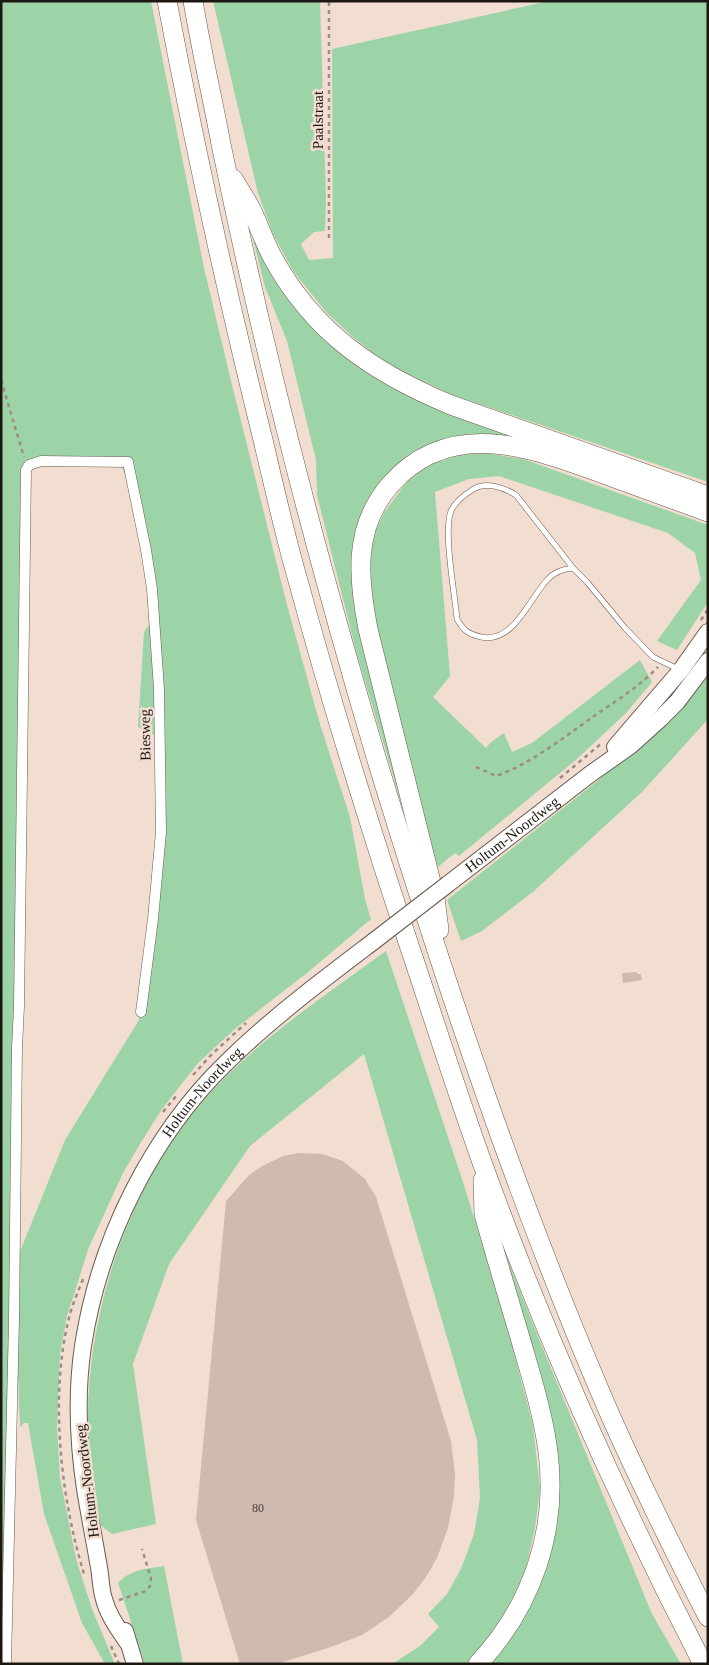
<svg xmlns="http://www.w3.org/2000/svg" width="709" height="1665" font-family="Georgia,serif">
<rect width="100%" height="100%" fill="#f1ded1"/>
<g fill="#9cd4a7" fill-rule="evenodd">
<path d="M 1,1 L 151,1 L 204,268 L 232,385 L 286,601 L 319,721 L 350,817 L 365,899 L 371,919 L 307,973 L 236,1028 L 198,1063 L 162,1109 L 140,1144 L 123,1173 L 89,1247 L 67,1316 L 60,1354 L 57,1427 L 60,1478 L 76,1559 L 92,1609 L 115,1664 L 105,1664 L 82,1623 L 44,1514 L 28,1423 L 24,1423 L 20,1427 L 14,1274 L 7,1416 L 7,1488 L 1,1664 ZM 121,463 C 124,476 131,487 134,500 C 143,539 148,581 151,622 L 144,632 L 138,727 L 155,735 L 158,848 L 139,1020 L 65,1140 L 15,1264 L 24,465 Z"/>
<path d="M 213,1 L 320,1 L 326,198 L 325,231 L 314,232 L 301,244 L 309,260 L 333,258 L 332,49 L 549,1 L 708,1 L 708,482 L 453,395 L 388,365 L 354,338 L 326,312 L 293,271 L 273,234 L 258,193 Z"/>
<path d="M 249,223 L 321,329 L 551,452 L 434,448 L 359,534 L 404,812 L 356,651 L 317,495 L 316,460 L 287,341 L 265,287 Z"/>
<path d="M 486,453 L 523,459 L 708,525 L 708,602 L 677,650 L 657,641 L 701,580 L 695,553 L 668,533 L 499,476 L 469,479 L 435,492 L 450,676 L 433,697 L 486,748 L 490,743 L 504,733 L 512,752 L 532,743 L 640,660 L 652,682 L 626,713 L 577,759 L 459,856 L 455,853 L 438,867 L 378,660 L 370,576 L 371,553 L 375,531 L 384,513 L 405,484 L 420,471 L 437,462 L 460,455 Z"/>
<path d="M 708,672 L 708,719 L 643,791 L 534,891 L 482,931 L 461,941 L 447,900 L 596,782 L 667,720 Z"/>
<path d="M 386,951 L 463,1182 L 503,1311 L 533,1425 L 540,1489 L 535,1528 L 526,1569 L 510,1607 L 488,1644 L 466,1664 L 392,1664 L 420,1646 L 439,1627 L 428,1614 L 447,1594 L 461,1569 L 474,1534 L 480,1498 L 477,1440 L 364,1054 L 250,1146 L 169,1264 L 133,1364 L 156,1524 L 112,1534 L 100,1525 C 96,1493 89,1459 88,1427 C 86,1308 132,1175 215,1088 C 265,1035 327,994 386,951 Z"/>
<path d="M 493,1223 L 539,1339 L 652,1614 L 681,1664 L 487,1664 L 500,1650 L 530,1607 L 550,1558 L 558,1500 Z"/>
<path d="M 164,1566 L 183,1664 L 145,1664 L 118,1583 C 131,1569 146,1569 164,1566 Z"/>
</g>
<g fill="#cebaaf">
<path d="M 637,972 L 637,974 L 641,974 L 642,980 L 623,983 L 622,973 Z"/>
<path d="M 299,1153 L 322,1154 L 343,1161 L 365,1179 L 376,1197 L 451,1441 L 455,1474 L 454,1496 L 448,1528 L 437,1558 L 426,1577 L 413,1594 L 389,1617 L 362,1635 L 331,1647 L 277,1664 L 240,1664 L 196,1520 L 226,1201 L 249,1175 L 262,1166 L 283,1156 Z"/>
</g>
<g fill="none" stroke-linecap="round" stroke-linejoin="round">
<defs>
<path id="service" d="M 573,568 C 564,569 554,572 548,579 C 530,597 514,644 481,637 C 468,634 463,630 457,619 C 455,595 443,531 451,511 C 455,502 464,495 472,490 C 485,481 503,487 516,495 L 573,568 L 587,582 L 625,628 L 653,657 L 678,669"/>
<path id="minor" d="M 6,1664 L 14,1320 L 17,1048 L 19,1006 L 26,470 L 29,465 L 41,461 L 128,462 L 146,550 L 152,589 L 159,689 L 161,832 L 153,919 L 141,1012"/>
<g id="primary">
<path d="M 615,747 L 681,670 L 708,632"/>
<path id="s1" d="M 448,884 L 589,775 L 630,746 L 660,719 L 677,702 L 708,661"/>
<path d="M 125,1631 L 135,1664"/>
<path id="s2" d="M 127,1642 C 118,1628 108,1615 104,1599 C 100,1587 101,1574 98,1562 C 94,1538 89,1514 85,1489 C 78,1442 76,1393 83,1346 C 99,1241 151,1135 228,1061 C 273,1017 324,979 374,941"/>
</g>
<g id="motorway">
<path d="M 167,1 C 195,149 227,294 263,440 C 274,486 284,532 297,577 C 334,713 376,847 421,981 C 441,1042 461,1104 483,1165 C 545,1336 619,1502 703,1664"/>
<path d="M 193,1 C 201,49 212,96 221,144 C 263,350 316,555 376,757 C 444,980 518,1203 611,1417 C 641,1484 674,1551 708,1617"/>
<path d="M 233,179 C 239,189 246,199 251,209 C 259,225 264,242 273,258 C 314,333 374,373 451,405 L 708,496"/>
<path d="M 439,930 L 435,898 L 368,629 C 358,578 353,528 390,485 C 450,416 532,448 604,474 C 639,487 673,499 708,512"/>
<path d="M 478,1664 C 532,1606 558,1531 548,1452 C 543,1412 530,1373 519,1334 C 507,1294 495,1254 484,1214 L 483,1180"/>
</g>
</defs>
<use href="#service" stroke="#69594e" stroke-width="6"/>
<use href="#minor" stroke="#69594e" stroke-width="11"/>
<use href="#primary" stroke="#69594e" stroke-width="18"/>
<use href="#motorway" stroke="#69594e" stroke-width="20"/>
<g stroke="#9b8d83" stroke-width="2.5" stroke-dasharray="4 4" stroke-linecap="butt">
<path d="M 329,238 L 329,1"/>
<path d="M 1,380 L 24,457"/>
<path d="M 701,620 L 708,609"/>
<path d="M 476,767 L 496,776 C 532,763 563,738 594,716 C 616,701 640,686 658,667"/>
<path d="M 560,778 L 602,743"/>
<path d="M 193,1075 L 211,1055 L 246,1023"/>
<path d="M 163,1112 L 177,1095"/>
<path d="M 83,1279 C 78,1292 72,1305 69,1318 C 49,1397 61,1501 85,1577"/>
<path d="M 119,1600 L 146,1591 L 150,1586 L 151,1578 L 142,1549"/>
<path d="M 111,1646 L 119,1664"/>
</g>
<use href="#service" stroke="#fff" stroke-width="5"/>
<use href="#minor" stroke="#fff" stroke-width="10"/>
<use href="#primary" stroke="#fff" stroke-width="16"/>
<use href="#motorway" stroke="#fff" stroke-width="19"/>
<defs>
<path id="primary-bridge" d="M 374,941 L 448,884"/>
</defs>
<use href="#primary-bridge" stroke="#69594e" stroke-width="18" stroke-linecap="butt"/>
<use href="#primary-bridge" stroke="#fff" stroke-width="16"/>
</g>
<g text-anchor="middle" stroke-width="5" stroke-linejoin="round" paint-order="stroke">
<g font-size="12" fill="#494039">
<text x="258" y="1512">80</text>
</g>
<g font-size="15" fill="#1d1712" stroke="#f1ded1">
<text transform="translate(318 120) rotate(-90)" y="5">Paalstraat</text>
<text transform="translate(145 735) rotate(-91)" y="5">Biesweg</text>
<text dy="5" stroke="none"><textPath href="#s1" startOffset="81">Holtum-Noordweg</textPath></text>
<text dy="5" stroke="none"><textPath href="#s2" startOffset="589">Holtum-Noordweg</textPath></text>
<text transform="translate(87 1481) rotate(-97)" y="5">Holtum-Noordweg</text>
</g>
</g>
<rect width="709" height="1665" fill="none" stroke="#1d1712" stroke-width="5"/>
</svg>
